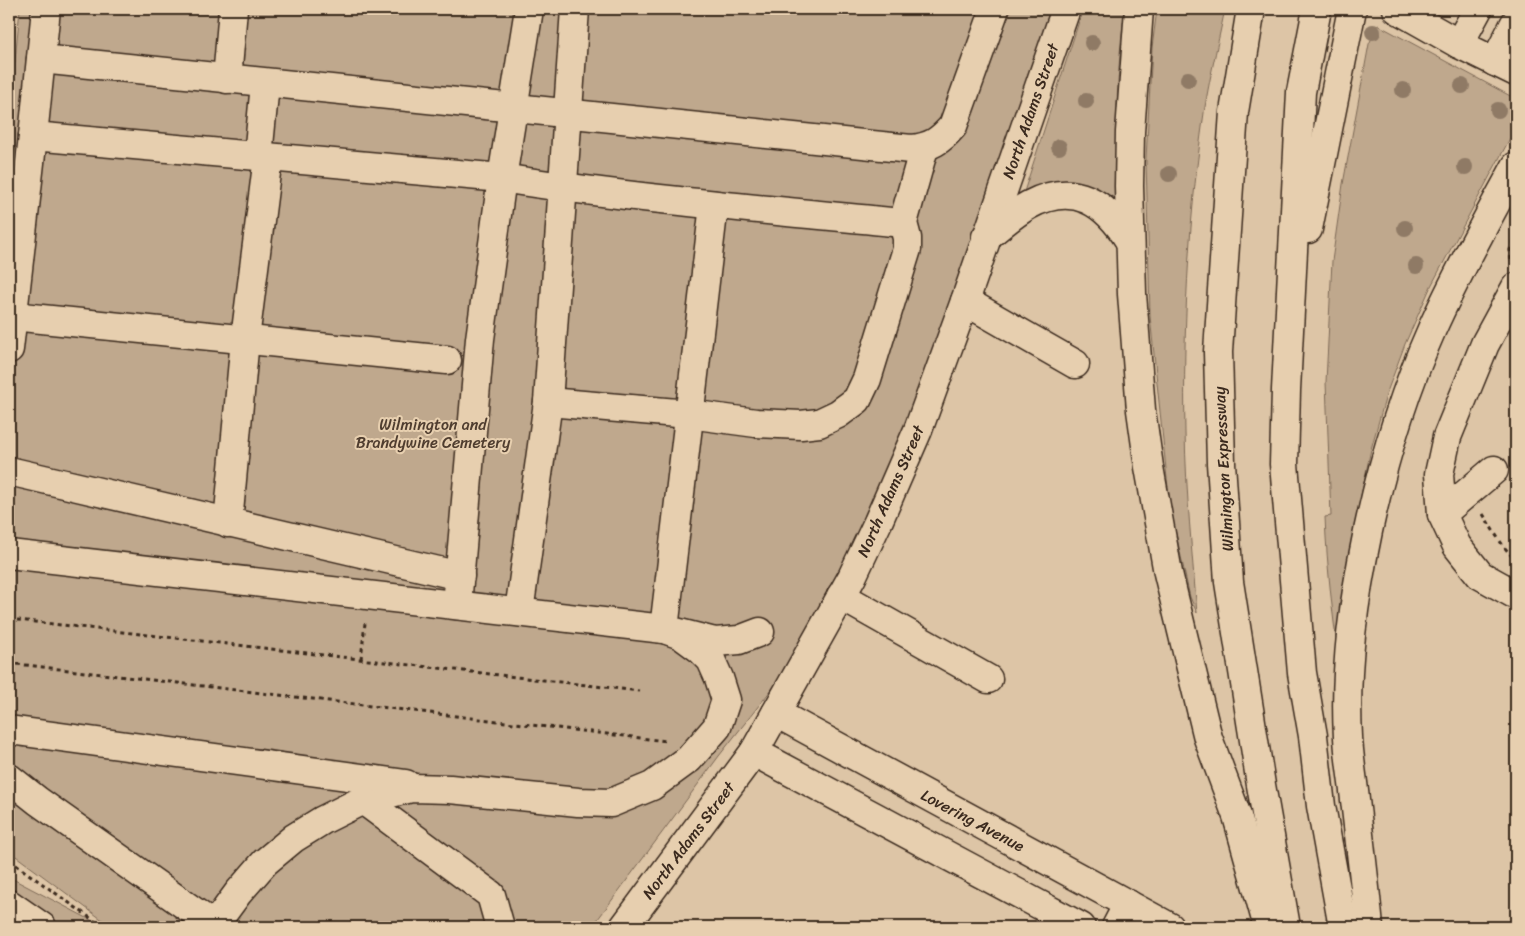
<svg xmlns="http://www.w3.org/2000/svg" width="1525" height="936" font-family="Sriracha,sans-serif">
<rect width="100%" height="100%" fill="#ddc5a6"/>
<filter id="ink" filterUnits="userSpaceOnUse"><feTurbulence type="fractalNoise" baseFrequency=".02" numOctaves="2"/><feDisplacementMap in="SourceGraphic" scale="10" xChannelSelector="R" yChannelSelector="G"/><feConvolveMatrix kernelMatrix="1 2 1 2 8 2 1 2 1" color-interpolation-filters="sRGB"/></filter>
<g filter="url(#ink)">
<g fill="#bfa88d" stroke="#7d6956">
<path d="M 20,9 L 1059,9 L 948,336 L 809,642 L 719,756 L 592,927 L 112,927 L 9,851 L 9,122 Z"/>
<path d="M 1083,9 L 1125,9 C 1116,71 1116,135 1115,198 L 1093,187 L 1075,183 L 1023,195 Z"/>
<path d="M 1157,9 L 1225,9 C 1217,48 1207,88 1202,127 C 1188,227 1183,332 1185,432 C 1186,493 1192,553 1197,613 L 1190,597 L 1170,507 L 1150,316 L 1146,159 L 1152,48 Z"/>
<path d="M 1378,25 L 1516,99 L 1516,127 L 1431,286 L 1405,344 L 1387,392 L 1371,449 L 1352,538 L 1349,563 L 1340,669 C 1333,618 1327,568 1325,517 L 1331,516 L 1326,382 L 1332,261 L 1343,184 L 1369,44 Z"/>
<path d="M 9,877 L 104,927 L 9,927 Z"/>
</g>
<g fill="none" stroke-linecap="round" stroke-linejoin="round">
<defs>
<g id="minor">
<path d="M 1397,9 L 1459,44 L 1516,72"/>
<path d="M 1459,44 L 1478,9"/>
<path d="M 41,59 C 331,90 621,118 911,149 C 931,147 940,141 953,126 L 995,9"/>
<path d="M 1495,62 L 1515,23"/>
<path d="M 227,79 L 233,9"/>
<path d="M 33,136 L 502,178 C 635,199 769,210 903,223"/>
<path d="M 258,156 L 265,84"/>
<path d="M 714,205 L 664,629 L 715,642 L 739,640 L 760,632"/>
<path d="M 1516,287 L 1485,344 L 1447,437 L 1439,474 L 1442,514 L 1457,546 L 1480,575 L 1516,595"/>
<path d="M 965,301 L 1075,364"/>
<path d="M 12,316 L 447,360"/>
<path d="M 9,349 L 33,136 L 46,9"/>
<path d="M 548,402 L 689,414 L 756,423 L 801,425 L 819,423 L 838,414 L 857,400 L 867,379 L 907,249 L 907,238 L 903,223 L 924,148"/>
<path d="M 9,471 L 460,576"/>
<path d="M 1442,514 L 1494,470"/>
<path d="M 228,523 L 245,339 L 268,157"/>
<path d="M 9,554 L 664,629 L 681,635 L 700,649 L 711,660 L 719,678 L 726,700 L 717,727 L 689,759 L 652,786 L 611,803 L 578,802 L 450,789 L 412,788 L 363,800 L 323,820 L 294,838 L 265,862 L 238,893 L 213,927"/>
<path d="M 841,596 L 988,679"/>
<path d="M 457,605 L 480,339 L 502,178 L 529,9"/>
<path d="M 519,612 L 548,402 L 575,9"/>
<path d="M 776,713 L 1170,927"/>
<path d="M 9,730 L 406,784"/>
<path d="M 754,752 L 1081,927"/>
<path d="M 9,778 L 38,801 L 216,927"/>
<path d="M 363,800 L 491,895 L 500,927"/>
<path d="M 9,904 L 42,927"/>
<path d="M 624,927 L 754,752 L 852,577 L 878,522 L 918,430 L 965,301 L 1066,9"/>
<path d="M 1116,927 L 1128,904"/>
</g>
<g id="highway">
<path d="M 1139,9 L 1130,132 L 1129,186 L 1132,294 L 1141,410 L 1149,467 L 1168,573 L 1188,656 L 1208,738 L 1237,816 L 1268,927"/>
<path d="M 1251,9 L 1234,112 L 1222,290 L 1218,352 L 1221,463 L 1229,582 L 1261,785 L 1286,927"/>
<path d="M 1317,9 L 1301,92 L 1286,390 L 1284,464 L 1302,673 L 1313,736 L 1321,806 L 1343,927"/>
<path d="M 1308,229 L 1352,9"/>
<path d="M 986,237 C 1000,226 1014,213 1029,205 C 1074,181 1105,202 1129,240"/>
<path d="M 1369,927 C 1365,885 1360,843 1355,800 C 1353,779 1349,758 1348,737 C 1344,667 1354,598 1368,531 C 1383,461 1403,394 1432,329 C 1457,273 1487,220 1516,166"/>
</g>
</defs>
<use href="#minor" stroke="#3b2a1e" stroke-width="31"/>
<use href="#highway" stroke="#3b2a1e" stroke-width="31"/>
<g stroke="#3b2a1e" stroke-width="3" stroke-dasharray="4 4" stroke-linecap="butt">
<path d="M 1511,260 L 1510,250 L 1516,237"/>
<path d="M 1483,514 C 1493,530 1502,547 1516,560"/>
<path d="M 9,619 L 639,691"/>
<path d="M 361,659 L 365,623"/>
<path d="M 9,663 L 666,741"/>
<path d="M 9,860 L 103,927"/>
</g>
<use href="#minor" stroke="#e7cfaf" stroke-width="28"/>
<use href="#highway" stroke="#e7cfaf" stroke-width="28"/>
</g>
<g fill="#8f7a65">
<circle cx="1373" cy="32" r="8"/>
<circle cx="1092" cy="43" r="8"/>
<circle cx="1188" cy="79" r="8"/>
<circle cx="1462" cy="86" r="8"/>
<circle cx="1403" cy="90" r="8"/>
<circle cx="1086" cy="101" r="8"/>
<circle cx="1498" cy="110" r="8"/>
<circle cx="1059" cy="147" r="8"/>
<circle cx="1465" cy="167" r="8"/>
<circle cx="1169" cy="174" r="8"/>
<circle cx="1405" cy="228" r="8"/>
<circle cx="1416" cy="266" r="8"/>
</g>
</g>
<g text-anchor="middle" stroke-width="4" stroke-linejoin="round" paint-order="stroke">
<g font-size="16" fill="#3b2a1e" stroke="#e7cfaf">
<text transform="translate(1030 111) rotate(-71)" y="6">North Adams Street</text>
<text transform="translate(1223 469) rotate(-93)" y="6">Wilmington Expressway</text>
<text transform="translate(890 491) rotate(-66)" y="6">North Adams Street</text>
<text transform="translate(973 820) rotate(28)" y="6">Lovering Avenue</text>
<text transform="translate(688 840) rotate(-53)" y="6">North Adams Street</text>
</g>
<g font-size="16" fill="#4f3d2f" stroke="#e7cfaf">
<text x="433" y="430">Wilmington and<tspan x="433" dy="18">Brandywine Cemetery</tspan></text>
</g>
</g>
<rect width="1525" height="936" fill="none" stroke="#e7cfaf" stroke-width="30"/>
<rect x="15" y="15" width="1495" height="906" fill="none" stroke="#3b2a1e" stroke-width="2" filter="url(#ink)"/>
</svg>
